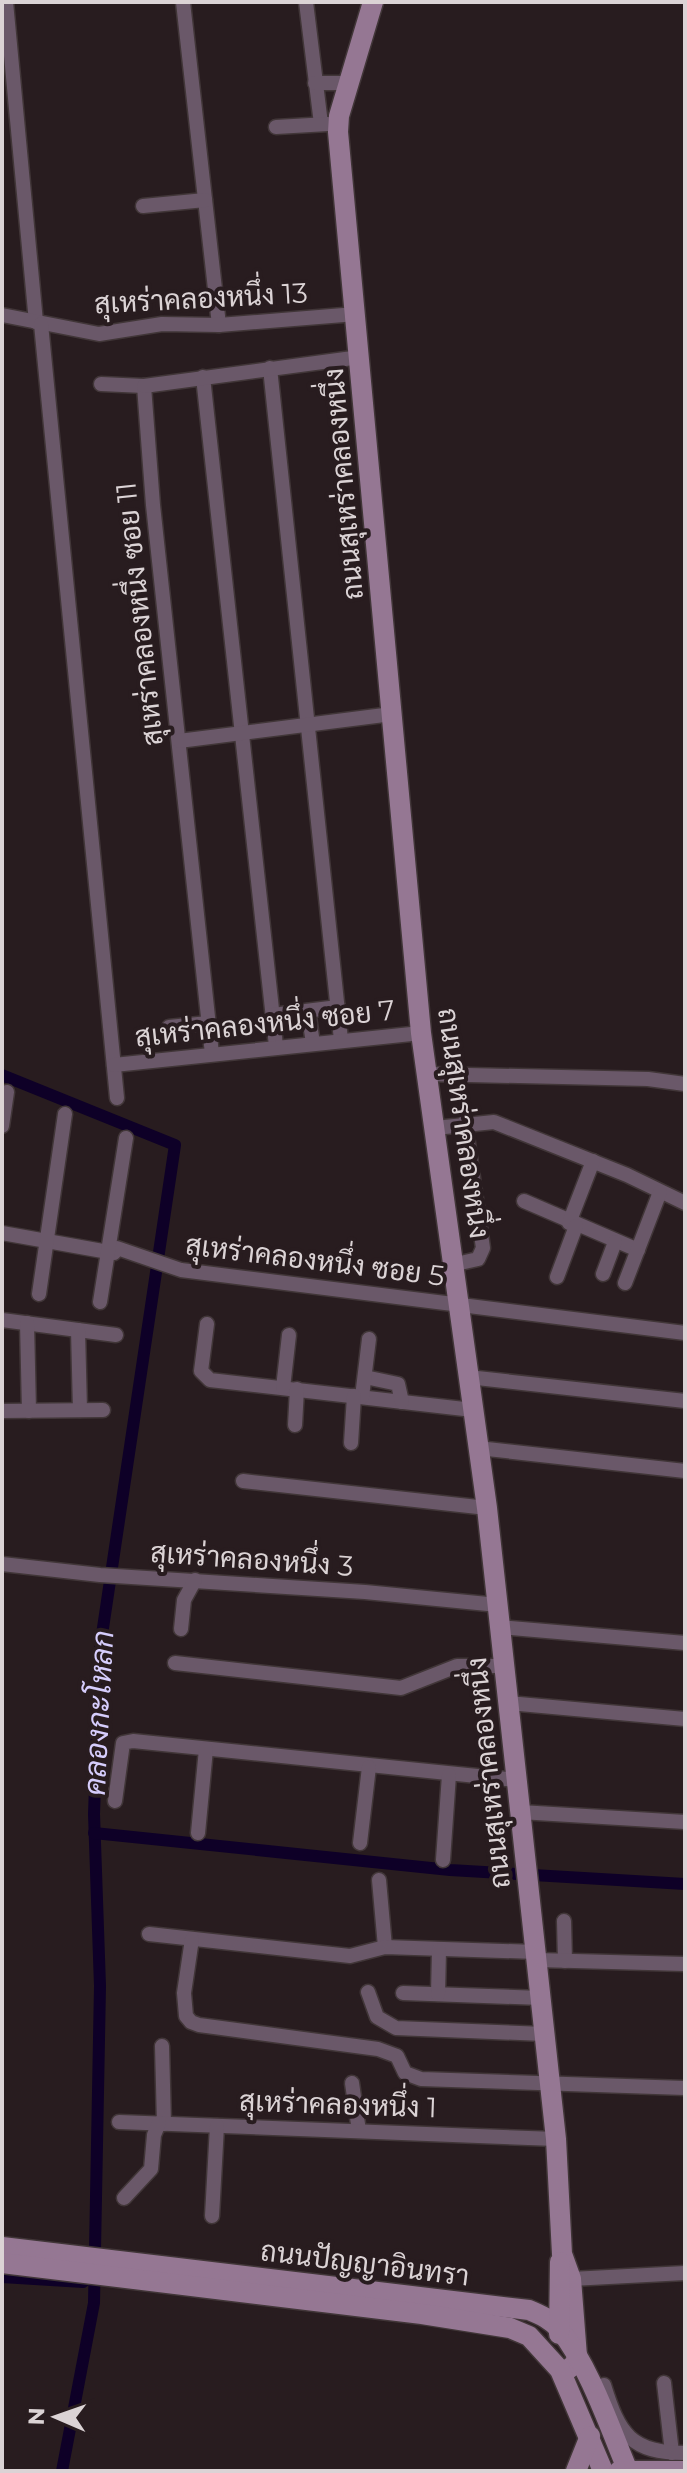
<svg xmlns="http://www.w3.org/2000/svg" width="687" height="2473" font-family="Montserrat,Sarabun,sans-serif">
<rect width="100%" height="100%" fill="#281c1f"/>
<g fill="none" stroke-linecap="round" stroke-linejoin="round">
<g stroke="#0e0027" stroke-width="12">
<path d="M 2,1075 L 175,1145 L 100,1648 L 94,1814 L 100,1986 L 94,2303 L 62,2471"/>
<path d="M 94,1833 L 450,1870 L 685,1884"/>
<path d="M 2,2277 L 83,2282"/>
</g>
<defs>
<g id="street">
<path d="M 6,2 L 36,322"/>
<path d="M 183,2 L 219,325"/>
<path d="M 306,2 L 321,124"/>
<path d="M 315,83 L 349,83"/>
<path d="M 276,127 L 328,124"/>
<path d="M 143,206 L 205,200"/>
<path d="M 2,315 L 99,334 L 162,324 L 219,325 L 356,314"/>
<path d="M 41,324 L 117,1098"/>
<path d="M 270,368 L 341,1040"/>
<path d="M 203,377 L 276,1046"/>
<path d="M 101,384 L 144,386"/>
<path d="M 144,386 L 153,505 L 212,1054"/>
<path d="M 144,386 L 360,357"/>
<path d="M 179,741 L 392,714"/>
<path d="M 308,1011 L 313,1043"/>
<path d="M 273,1015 L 338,1007"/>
<path d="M 169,1027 L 208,1023"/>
<path d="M 114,1065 L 421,1033"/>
<path d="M 427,1074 L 648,1079 L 685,1084"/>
<path d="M 2,1126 L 7,1092"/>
<path d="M 435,1128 L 494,1122 L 627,1175 L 685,1203"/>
<path d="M 524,1201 L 638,1250"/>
<path d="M 569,1223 L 593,1161"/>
<path d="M 2,1233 L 114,1253"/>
<path d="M 108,1250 L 117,1248 L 181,1270 L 685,1333"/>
<path d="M 456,1264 L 478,1259 L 483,1248 L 465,1122"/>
<path d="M 603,1274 L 615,1242"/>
<path d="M 557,1277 L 576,1226"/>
<path d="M 625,1283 L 660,1192"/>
<path d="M 39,1294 L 65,1114"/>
<path d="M 100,1302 L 126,1138"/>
<path d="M 2,1320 L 116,1335"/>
<path d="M 27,1323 L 29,1411"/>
<path d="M 207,1324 L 201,1371 L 210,1380 L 473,1410"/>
<path d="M 78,1330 L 80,1410"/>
<path d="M 365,1377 L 398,1384 L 402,1402"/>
<path d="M 468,1377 L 685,1401"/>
<path d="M 283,1388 L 289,1335"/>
<path d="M 362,1397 L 369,1339"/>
<path d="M 2,1411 L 103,1410"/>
<path d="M 295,1425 L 297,1389"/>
<path d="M 351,1443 L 354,1396"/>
<path d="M 478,1448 L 685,1471"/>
<path d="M 243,1481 L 487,1508"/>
<path d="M 2,1564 L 100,1575 L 365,1592 L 498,1605"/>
<path d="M 500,1627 L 685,1643"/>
<path d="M 181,1629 L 184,1600 L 195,1580"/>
<path d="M 175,1663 L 401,1688 L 457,1666 L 504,1666"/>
<path d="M 508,1703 L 685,1719"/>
<path d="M 115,1801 L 123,1743 L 133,1741 L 516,1780"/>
<path d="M 520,1812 L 685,1822"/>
<path d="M 198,1833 L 206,1749"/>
<path d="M 360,1843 L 369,1767"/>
<path d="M 443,1860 L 449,1775"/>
<path d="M 379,1880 L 385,1947"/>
<path d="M 564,1921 L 565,1961"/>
<path d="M 149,1934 L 350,1956 L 385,1947 L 536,1952"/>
<path d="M 192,1939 L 184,1993 L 186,2016 L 191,2022 L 199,2025 L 378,2049 L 397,2056 L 405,2073 L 421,2079 L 685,2088"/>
<path d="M 537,1960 L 685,1964"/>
<path d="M 368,1992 L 377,2017 L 396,2028 L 544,2034"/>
<path d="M 403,1993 L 541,1998"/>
<path d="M 438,1994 L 439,1950"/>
<path d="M 162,2046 L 164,2124"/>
<path d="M 352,2083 L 359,2131"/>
<path d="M 119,2122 L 556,2139"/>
<path d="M 124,2198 L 151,2169 L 154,2135 L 159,2123"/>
<path d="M 212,2216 L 217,2126"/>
<path d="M 571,2279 L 685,2273"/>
<path d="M 664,2383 L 672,2453"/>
<path d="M 604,2385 C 619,2434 631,2453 685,2453"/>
</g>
<g id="secondary">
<path d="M 373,2 L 339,116 L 338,132 L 421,1033 L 487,1508 L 556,2139 L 562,2254 L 571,2279 L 577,2356 L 575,2364 L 567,2370 L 560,2370"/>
<path d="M 2,2247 L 529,2310 C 541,2315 552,2320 560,2330 C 589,2366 610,2428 628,2471"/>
<path d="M 2,2263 L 422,2314 L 510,2328 L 529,2336 L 560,2370 L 603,2471"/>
<path d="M 559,2334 L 560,2262"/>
<path d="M 576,2471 L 590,2436"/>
<path d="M 619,2471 L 685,2471"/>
</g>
</defs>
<use href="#street" stroke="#413638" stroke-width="17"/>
<use href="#secondary" stroke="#413638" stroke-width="23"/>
<use href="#street" stroke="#6a5869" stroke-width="14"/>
<use href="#secondary" stroke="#957793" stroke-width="20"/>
</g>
<g text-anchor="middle" stroke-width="8" stroke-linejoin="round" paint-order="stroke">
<g font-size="28" fill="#dbd3d5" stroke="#281c1f">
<text transform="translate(201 298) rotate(-3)" y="10">สุเหร่าคลองหนึ่ง 13</text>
<text transform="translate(343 484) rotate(-95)" y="10">ถนนสุเหร่าคลองหนึ่ง</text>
<text transform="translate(139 614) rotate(-96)" y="10">สุเหร่าคลองหนึ่ง ซอย 11</text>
<text transform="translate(265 1023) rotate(-6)" y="10">สุเหร่าคลองหนึ่ง ซอย 7</text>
<text transform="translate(464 1123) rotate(82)" y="10">ถนนสุเหร่าคลองหนึ่ง</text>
<text transform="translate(315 1260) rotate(7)" y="10">สุเหร่าคลองหนึ่ง ซอย 5</text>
<text transform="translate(252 1559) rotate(4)" y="10">สุเหร่าคลองหนึ่ง 3</text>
<text transform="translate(488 1773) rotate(-96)" y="10">ถนนสุเหร่าคลองหนึ่ง</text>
<text transform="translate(338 2104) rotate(2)" y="10">สุเหร่าคลองหนึ่ง 1</text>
<text transform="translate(365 2263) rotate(7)" y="10">ถนนปัญญาอินทรา</text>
</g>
<g font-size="30" font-style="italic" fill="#d6cdfc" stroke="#281c1f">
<text transform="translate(99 1713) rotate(-87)" y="10">คลองกะโหลก</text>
</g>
</g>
<rect width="687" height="2473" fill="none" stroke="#dbd3d5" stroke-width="8"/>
<g transform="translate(56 2417) rotate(272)" stroke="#281c1f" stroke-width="6" paint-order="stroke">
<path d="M0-6L14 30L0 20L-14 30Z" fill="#dbd3d5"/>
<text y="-12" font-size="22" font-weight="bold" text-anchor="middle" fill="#dbd3d5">N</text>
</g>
</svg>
